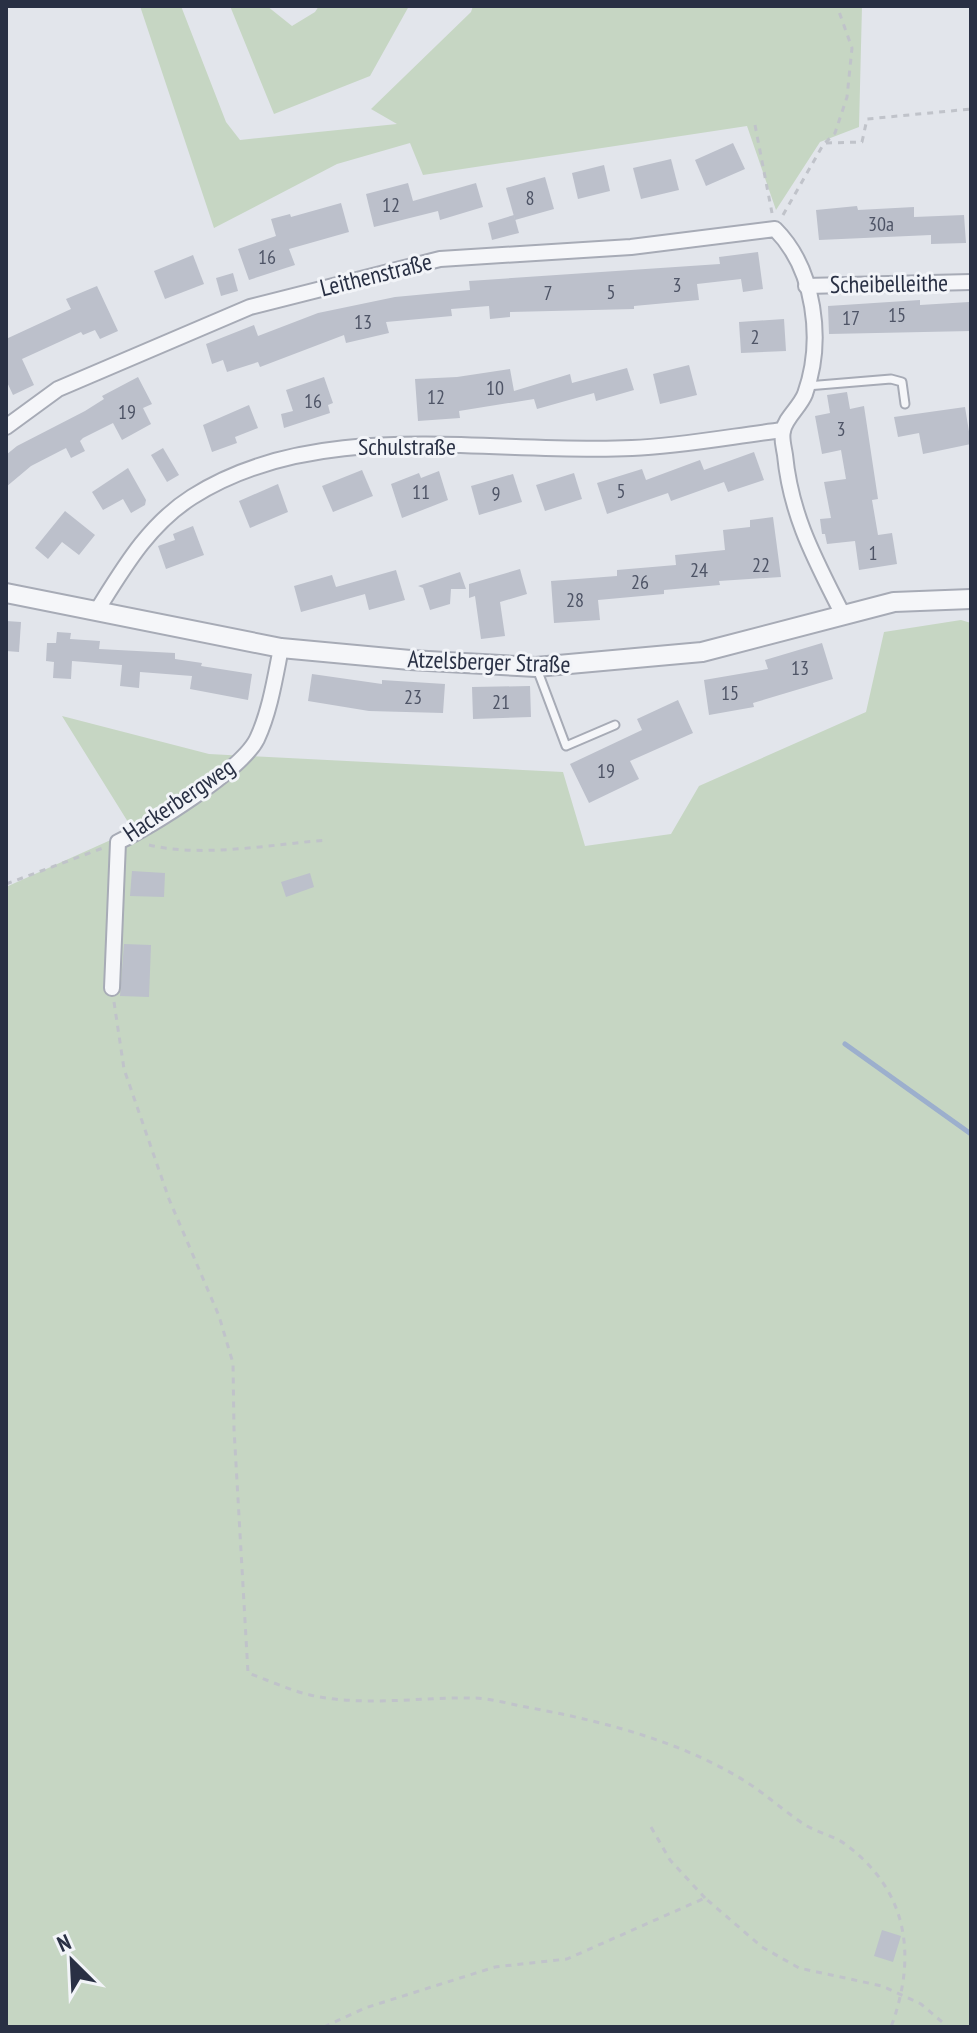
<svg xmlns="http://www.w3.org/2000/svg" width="977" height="2033" font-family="'PT Sans Narrow',sans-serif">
<rect width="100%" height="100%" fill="#e2e5eb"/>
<g fill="#c6d6c3">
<path d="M 140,6 L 181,6 L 226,122 L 240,140 L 397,124 L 371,109 L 471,12 L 473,6 L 862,6 L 859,127 L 820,142 L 776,210 L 747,126 L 423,175 L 410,143 L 337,164 L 214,228 Z"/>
<path d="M 230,6 L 267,6 L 292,26 L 315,12 L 319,6 L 409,6 L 370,76 L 274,114 Z"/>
<path d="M 961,620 L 971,623 L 971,2027 L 6,2027 L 6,887 L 133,830 L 62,716 L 209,754 L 563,772 L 585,846 L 671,834 L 699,786 L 866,712 L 884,632 Z"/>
</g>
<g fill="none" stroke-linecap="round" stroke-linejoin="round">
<path stroke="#9cafcd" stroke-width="5" d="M 845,1044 L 971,1134"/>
</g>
<g fill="#bcc0cb">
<path d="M 733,143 L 745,169 L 706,186 L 695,160 Z"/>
<path d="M 671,159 L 679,190 L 641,199 L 633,168 Z"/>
<path d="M 604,165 L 610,191 L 578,199 L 572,173 Z"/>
<path d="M 545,177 L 554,209 L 515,220 L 506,188 Z"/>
<path d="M 408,183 L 413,201 L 476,183 L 483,207 L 440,220 L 438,211 L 374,227 L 366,194 Z"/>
<path d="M 341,203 L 349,232 L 289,249 L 295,265 L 249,280 L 238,249 L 276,236 L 271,219 L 290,214 L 291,217 Z"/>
<path d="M 857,206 L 858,210 L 914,207 L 914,217 L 964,215 L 966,243 L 931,244 L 931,235 L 819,240 L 816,210 Z"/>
<path d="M 514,215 L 519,233 L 492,240 L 488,223 Z"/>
<path d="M 758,252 L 763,289 L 743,292 L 741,279 L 697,284 L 699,300 L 634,306 L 634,309 L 510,312 L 510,317 L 490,319 L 489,306 L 451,309 L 452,316 L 386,322 L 389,333 L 346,343 L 344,335 L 260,367 L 258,362 L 227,372 L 223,360 L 212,364 L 206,344 L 254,325 L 258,336 L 318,313 L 395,297 L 470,290 L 469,281 L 720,264 L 719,257 Z"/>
<path d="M 193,255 L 204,284 L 165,299 L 154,271 Z"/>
<path d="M 233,273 L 238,291 L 221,296 L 216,278 Z"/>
<path d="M 97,286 L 118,331 L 100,339 L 95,330 L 83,335 L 81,332 L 22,359 L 34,385 L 13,395 L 6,380 L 6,339 L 71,309 L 66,299 Z"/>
<path d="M 920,300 L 920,305 L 969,302 L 971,331 L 829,334 L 828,306 Z"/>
<path d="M 784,319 L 786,351 L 741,353 L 739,322 Z"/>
<path d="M 689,365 L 697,395 L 660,404 L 653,374 Z"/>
<path d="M 627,368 L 634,390 L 596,401 L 594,393 L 537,409 L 534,399 L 459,411 L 460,418 L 418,421 L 415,379 L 457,377 L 510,369 L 514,391 L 570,374 L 572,383 Z"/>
<path d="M 138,377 L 152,404 L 143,408 L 151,424 L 122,440 L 113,423 L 83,438 L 80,441 L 85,451 L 71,458 L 66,448 L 31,466 L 6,487 L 6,455 L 17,446 L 85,411 L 104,399 L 102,396 Z"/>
<path d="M 324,377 L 333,403 L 328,405 L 330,413 L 284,428 L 281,414 L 293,411 L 286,390 Z"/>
<path d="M 847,392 L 850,409 L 864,406 L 878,499 L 872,500 L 878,535 L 892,533 L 897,564 L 859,570 L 855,541 L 827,544 L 825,534 L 822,534 L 820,519 L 831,518 L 824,482 L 846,479 L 841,450 L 822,454 L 815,416 L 830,413 L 827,395 Z"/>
<path d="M 249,405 L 258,428 L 235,437 L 237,443 L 212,452 L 203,425 Z"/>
<path d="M 965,407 L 971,444 L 923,454 L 919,433 L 898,437 L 894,417 Z"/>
<path d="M 163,448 L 179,475 L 167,482 L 151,455 Z"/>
<path d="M 754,452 L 764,480 L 728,492 L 724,482 L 671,501 L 668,493 L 607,514 L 597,483 L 642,469 L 646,480 L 700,460 L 704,470 Z"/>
<path d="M 128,468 L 146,500 L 145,505 L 131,513 L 123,499 L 103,510 L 92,492 Z"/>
<path d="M 362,470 L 373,496 L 333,512 L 322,486 Z"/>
<path d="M 439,471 L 448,500 L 402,518 L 391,484 L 419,473 L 421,478 Z"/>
<path d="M 574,473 L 582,499 L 545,511 L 536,485 Z"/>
<path d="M 513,474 L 522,502 L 479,515 L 471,486 Z"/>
<path d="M 278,484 L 288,512 L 250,528 L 239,501 Z"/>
<path d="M 65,511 L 95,535 L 79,555 L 62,542 L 48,559 L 35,548 Z"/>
<path d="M 773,517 L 781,577 L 719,581 L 720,585 L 664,590 L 664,594 L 598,600 L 600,620 L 554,623 L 551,581 L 617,576 L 617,570 L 676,565 L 675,555 L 725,550 L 723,530 L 750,527 L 750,520 Z"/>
<path d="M 193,526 L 204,555 L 166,569 L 158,546 L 175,540 L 173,534 Z"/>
<path d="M 520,569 L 527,594 L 500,602 L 505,636 L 481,639 L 475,596 L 469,598 L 469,584 Z"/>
<path d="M 396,570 L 405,600 L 369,610 L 365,594 L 301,612 L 294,586 L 332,575 L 336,587 Z"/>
<path d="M 460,572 L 466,589 L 451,589 L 450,604 L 430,610 L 423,588 L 418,586 Z"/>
<path d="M 6,621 L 21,622 L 19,652 L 6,651 Z"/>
<path d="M 57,632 L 71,633 L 70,639 L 100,641 L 99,649 L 175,653 L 175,659 L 202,663 L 201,666 L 252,674 L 248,700 L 190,689 L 192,676 L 140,672 L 139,688 L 120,686 L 122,665 L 72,661 L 71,679 L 53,678 L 54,662 L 46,661 L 47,643 L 56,643 Z"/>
<path d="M 822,643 L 833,679 L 753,703 L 754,707 L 709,715 L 704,680 L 768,669 L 765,660 Z"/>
<path d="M 312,674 L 382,684 L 382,680 L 445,684 L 443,713 L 369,711 L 308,701 Z"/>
<path d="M 530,686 L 531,717 L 473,719 L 472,687 Z"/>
<path d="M 678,700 L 693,733 L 630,761 L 639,779 L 589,803 L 570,764 L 642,730 L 637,719 Z"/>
<path d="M 132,871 L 165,873 L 164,897 L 130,896 Z"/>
<path d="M 310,873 L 314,887 L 286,897 L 281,882 Z"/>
<path d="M 124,944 L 151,945 L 149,997 L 120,996 Z"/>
<path d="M 882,1930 L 901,1936 L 893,1962 L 874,1956 Z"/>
</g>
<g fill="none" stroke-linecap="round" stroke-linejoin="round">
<defs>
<g id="service">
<path d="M 807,386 L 891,379 L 902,382 L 905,404"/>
<path d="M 537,669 L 566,746 L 615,725"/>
</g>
<g id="minor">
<path d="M 806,286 L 971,282"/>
<path d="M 6,427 L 58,389 L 250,307 L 440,259 L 631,247 L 775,229 C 815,269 824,341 805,394 C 800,407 785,418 783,431 C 781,438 784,448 785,455 C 791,517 816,561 843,615"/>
<path d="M 96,612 C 123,569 148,525 192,497 C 319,416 489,455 632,448 C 682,446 733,436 783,430"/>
<path d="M 112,988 L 118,842 C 151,826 241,771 257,739 C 270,711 275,678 281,648"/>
</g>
<path id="tertiary" d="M 6,593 L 281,648 L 410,660 L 536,667 L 702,652 L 894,602 L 971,599"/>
</defs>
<use href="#service" stroke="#a7abb6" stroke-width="11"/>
<use href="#minor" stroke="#a7abb6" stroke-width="18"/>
<use href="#tertiary" stroke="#a7abb6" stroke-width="22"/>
<g stroke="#c0c3ca" stroke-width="3" stroke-dasharray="6 6" stroke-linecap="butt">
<path d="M 755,125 L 772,213"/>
<path d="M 826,143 L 862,142 L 867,119 L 971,109"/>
<path d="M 783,215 L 823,145 L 835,133 L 847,97 L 852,48 L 837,6"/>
<path d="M 149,845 C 205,858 272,844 328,840"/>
<path d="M 6,884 L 103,848"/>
<path d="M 114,1002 L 124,1069 L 169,1199 L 219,1316 L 233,1363 L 234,1429 L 248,1673 C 268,1680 289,1690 310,1695 C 364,1707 419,1697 473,1698 C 490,1698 509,1704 526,1707 C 602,1721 682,1741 748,1783 C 768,1796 786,1813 807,1826 C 819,1833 834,1836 845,1844 C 909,1891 917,1957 891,2027"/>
<path d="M 651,1827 L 670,1860 L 705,1898"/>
<path d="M 324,2027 L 365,2008 L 495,1967 L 567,1959 L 705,1898 L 762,1947 L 799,1968 L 882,1986 L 921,2004 L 948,2027"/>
</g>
<use href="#service" stroke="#f5f6f9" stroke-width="7"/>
<use href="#minor" stroke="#f5f6f9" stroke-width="14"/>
<use href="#tertiary" stroke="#f5f6f9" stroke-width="18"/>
</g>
<g text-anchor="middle" stroke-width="6" stroke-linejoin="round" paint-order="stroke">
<g font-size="20" fill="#4e5466">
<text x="530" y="205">8</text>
<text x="391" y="212">12</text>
<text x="881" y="231">30a</text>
<text x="267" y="264">16</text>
<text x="677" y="292">3</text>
<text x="611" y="299">5</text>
<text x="548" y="300">7</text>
<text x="897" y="322">15</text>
<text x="851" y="325">17</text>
<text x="363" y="329">13</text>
<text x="755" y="344">2</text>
<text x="495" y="395">10</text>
<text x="436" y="404">12</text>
<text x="313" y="408">16</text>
<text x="127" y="419">19</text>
<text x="841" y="436">3</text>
<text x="621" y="498">5</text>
<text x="421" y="499">11</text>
<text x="496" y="501">9</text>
<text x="873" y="560">1</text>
<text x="761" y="572">22</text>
<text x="699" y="577">24</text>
<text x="640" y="589">26</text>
<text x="575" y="607">28</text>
<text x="800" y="675">13</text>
<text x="730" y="700">15</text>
<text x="413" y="704">23</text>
<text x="501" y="709">21</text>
<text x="606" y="778">19</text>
</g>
<g font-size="24" fill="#293044" stroke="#f2f4f8">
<text transform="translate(376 275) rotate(-14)" y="8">Leithenstraße</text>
<text transform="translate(889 284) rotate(-1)" y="8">Scheibelleithe</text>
<text x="407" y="455">Schulstraße</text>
<text transform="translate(489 662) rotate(2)" y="8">Atzelsberger Straße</text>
<text transform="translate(179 800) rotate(-34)" y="8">Hackerbergweg</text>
</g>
</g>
<rect width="977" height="2033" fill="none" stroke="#293044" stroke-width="16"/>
<g transform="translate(72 1961) rotate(336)" stroke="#f2f4f8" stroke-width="6" paint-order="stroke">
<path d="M0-6L14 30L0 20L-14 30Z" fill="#293044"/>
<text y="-12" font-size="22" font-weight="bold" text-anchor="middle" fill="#293044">N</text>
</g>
</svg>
